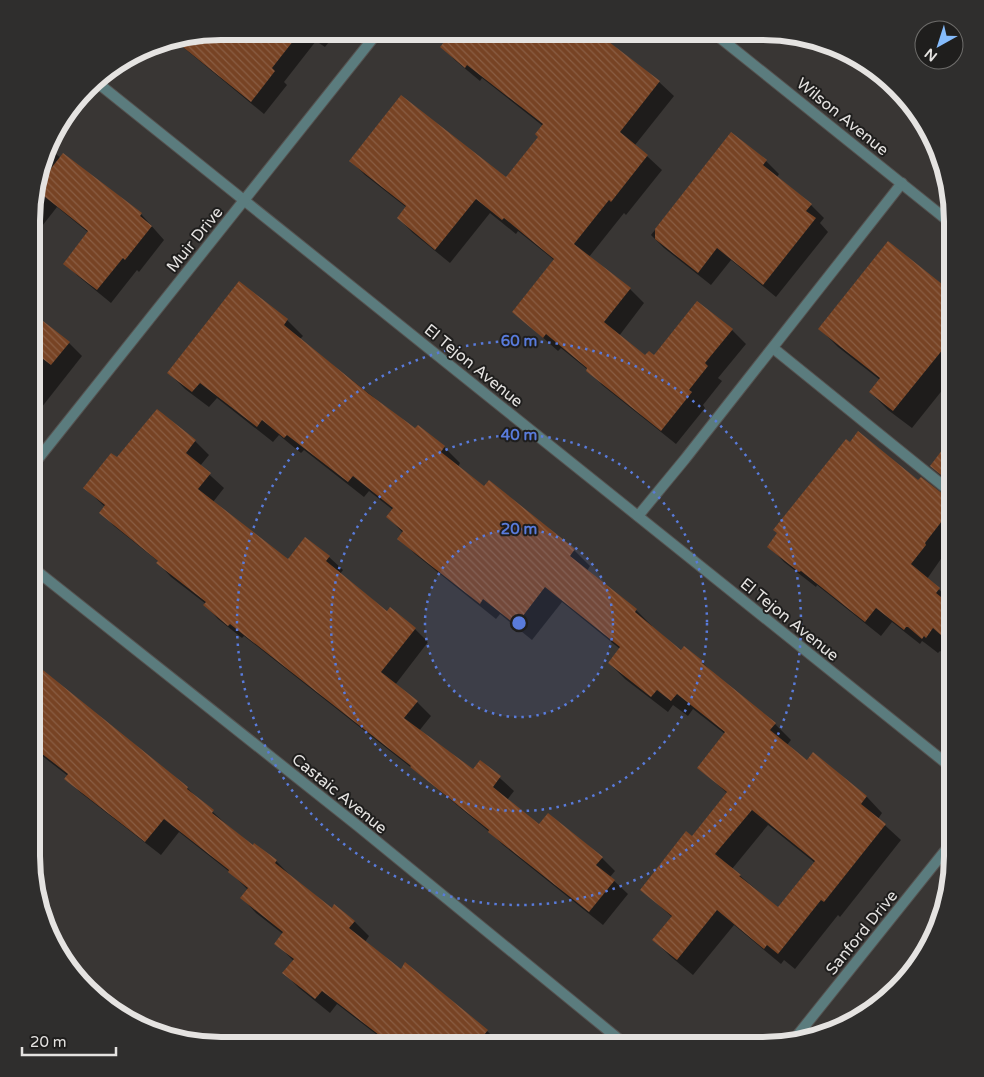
<svg xmlns="http://www.w3.org/2000/svg" width="984" height="1077" font-family="'Varela Round',sans-serif">
<defs>
<pattern id="building-back-hatch" width="6" height="6" patternUnits="userSpaceOnUse" patternTransform="scale(1.25)"><rect width="6" height="6" fill="#774324"/><path d="M-1 5l2 2M0 0l6 6M5-1l2 2" fill="none" stroke="#8a5e44"/></pattern>
</defs>
<rect width="100%" height="100%" fill="#393634"/>
<g fill="#0007" fill-rule="evenodd">
<path d="M 258,31 L 337,32 L 325,47 L 316,41 L 284,82 L 287,85 L 264,114 L 173,39 Z"/>
<path d="M 453,32 L 595,32 L 659,82 L 674,96 L 635,145 L 662,170 L 626,215 L 624,213 L 589,257 L 630,289 L 644,303 L 619,336 L 646,357 L 654,357 L 732,330 L 746,344 L 718,378 L 722,381 L 703,405 L 705,408 L 676,444 L 602,385 L 588,370 L 561,348 L 558,351 L 513,311 L 554,260 L 518,231 L 516,234 L 490,213 L 450,263 L 413,233 L 398,218 L 407,208 L 365,175 L 351,161 L 507,179 L 539,137 L 543,126 L 482,78 L 480,81 L 456,61 L 442,47 Z"/>
<path d="M 732,133 L 766,161 L 779,174 L 777,177 L 811,205 L 824,218 L 820,223 L 828,232 L 776,297 L 731,260 L 711,285 L 664,248 L 651,235 Z"/>
<path d="M 48,148 L 61,158 L 63,155 L 141,214 L 164,240 L 139,272 L 137,270 L 111,303 L 78,276 L 65,263 L 89,233 L 57,207 L 35,235 L 35,184 Z"/>
<path d="M 952,293 L 952,378 L 912,428 L 888,410 L 870,392 L 880,380 L 838,347 L 820,329 Z"/>
<path d="M 287,320 L 303,336 L 300,339 L 415,430 L 418,426 L 444,447 L 460,463 L 458,467 L 484,488 L 489,481 L 574,550 L 590,566 L 587,571 L 636,610 L 652,626 L 652,627 L 682,651 L 702,662 L 716,676 L 775,724 L 791,740 L 787,745 L 808,761 L 813,754 L 867,797 L 882,813 L 878,819 L 901,840 L 840,917 L 838,915 L 795,969 L 784,960 L 781,964 L 734,925 L 693,975 L 670,956 L 654,940 L 672,917 L 642,890 L 692,838 L 727,793 L 699,768 L 725,734 L 693,709 L 688,716 L 673,705 L 668,712 L 625,679 L 609,663 L 620,649 L 562,602 L 532,640 L 500,614 L 496,619 L 415,554 L 399,538 L 403,533 L 388,517 L 393,510 L 369,491 L 364,497 L 304,450 L 301,453 L 279,435 L 273,442 L 217,398 L 209,407 L 185,389 L 169,373 ZM 768,825 L 815,863 L 779,909 L 732,869 Z"/>
<path d="M 34,333 L 69,343 L 82,356 L 34,417 Z"/>
<path d="M 157,411 L 195,441 L 209,455 L 200,466 L 224,488 L 213,502 L 288,561 L 305,538 L 329,557 L 343,570 L 340,574 L 388,612 L 415,629 L 428,642 L 395,685 L 417,702 L 431,716 L 419,731 L 473,771 L 481,761 L 514,791 L 507,800 L 540,825 L 602,858 L 615,871 L 610,877 L 628,894 L 603,925 L 503,845 L 492,834 L 418,773 L 244,636 L 242,638 L 218,619 L 205,605 L 206,604 L 171,577 L 158,563 L 159,562 L 114,526 L 101,512 L 105,507 L 85,488 L 118,459 Z"/>
<path d="M 952,440 L 952,486 L 931,466 Z"/>
<path d="M 919,482 L 947,500 L 952,500 L 952,543 L 927,579 L 952,601 L 952,645 L 950,643 L 942,652 L 940,651 L 938,653 L 925,643 L 922,641 L 920,644 L 892,622 L 881,636 L 817,585 L 816,587 L 784,562 L 769,546 Z"/>
<path d="M 33,664 L 187,788 L 228,826 L 253,846 L 276,861 L 291,876 L 332,910 L 335,906 L 355,922 L 369,936 L 365,942 L 401,970 L 487,1031 L 502,1045 L 390,1045 L 337,1004 L 330,1013 L 299,988 L 284,973 L 294,961 L 276,944 L 283,934 L 256,913 L 242,898 L 248,890 L 231,873 L 179,832 L 161,855 L 81,793 L 66,779 L 68,776 L 32,748 Z"/>
</g>
<g fill="url(#building-back-hatch)" fill-rule="evenodd">
<path d="M 221,31 L 301,31 L 272,68 L 275,71 L 251,102 L 173,39 Z"/>
<path d="M 452,32 L 596,32 L 660,81 L 620,132 L 648,155 L 611,202 L 609,200 L 574,244 L 631,288 L 604,322 L 645,355 L 649,351 L 654,355 L 697,301 L 733,329 L 705,363 L 708,366 L 689,390 L 692,392 L 661,431 L 586,371 L 587,368 L 546,334 L 543,338 L 512,312 L 554,259 L 504,218 L 502,220 L 476,199 L 435,250 L 397,218 L 406,206 L 349,161 L 401,95 L 506,177 L 538,137 L 535,134 L 543,124 L 467,65 L 465,68 L 440,47 Z"/>
<path d="M 731,132 L 767,160 L 763,165 L 812,204 L 806,211 L 816,218 L 763,285 L 717,248 L 698,273 L 655,239 L 655,229 Z"/>
<path d="M 63,153 L 142,213 L 140,216 L 152,226 L 125,260 L 123,258 L 97,290 L 63,264 L 88,231 L 35,189 Z"/>
<path d="M 888,241 L 952,292 L 952,338 L 893,411 L 869,392 L 880,378 L 818,329 Z"/>
<path d="M 239,281 L 288,319 L 284,325 L 369,394 L 415,428 L 418,425 L 445,446 L 441,452 L 484,486 L 489,480 L 575,549 L 570,556 L 637,609 L 635,612 L 681,650 L 684,646 L 703,661 L 702,663 L 776,723 L 770,730 L 807,760 L 813,752 L 867,796 L 861,804 L 886,824 L 824,902 L 821,900 L 778,954 L 767,945 L 764,949 L 717,910 L 677,960 L 652,940 L 672,916 L 640,890 L 686,831 L 692,836 L 727,792 L 697,768 L 725,732 L 677,694 L 671,701 L 657,690 L 651,697 L 608,663 L 620,647 L 545,587 L 516,625 L 483,599 L 480,604 L 397,539 L 403,531 L 386,517 L 393,508 L 353,476 L 348,482 L 287,435 L 284,438 L 262,420 L 257,427 L 200,383 L 192,392 L 167,373 ZM 752,810 L 815,861 L 778,907 L 739,876 L 741,875 L 715,854 Z"/>
<path d="M 34,314 L 70,342 L 51,365 L 34,352 Z"/>
<path d="M 157,409 L 196,440 L 186,453 L 211,473 L 198,489 L 288,559 L 305,537 L 330,556 L 326,561 L 387,611 L 390,607 L 416,628 L 381,672 L 418,701 L 404,718 L 473,769 L 480,760 L 501,776 L 493,787 L 539,824 L 548,813 L 603,857 L 596,865 L 615,880 L 589,912 L 488,832 L 489,830 L 410,767 L 411,766 L 230,624 L 228,626 L 203,605 L 206,602 L 156,563 L 158,561 L 99,513 L 105,505 L 83,488 L 111,453 L 117,457 Z"/>
<path d="M 858,431 L 918,480 L 921,477 L 948,498 L 952,500 L 952,508 L 925,543 L 926,545 L 911,564 L 940,588 L 936,593 L 952,606 L 952,623 L 942,636 L 933,628 L 926,638 L 924,636 L 922,639 L 908,627 L 906,627 L 904,630 L 876,608 L 865,622 L 801,571 L 799,572 L 767,547 L 777,533 L 773,530 L 846,439 L 850,442 Z"/>
<path d="M 952,437 L 952,484 L 930,466 Z"/>
<path d="M 33,662 L 188,787 L 187,789 L 214,810 L 212,813 L 253,845 L 254,843 L 277,860 L 275,863 L 332,908 L 334,904 L 355,921 L 349,928 L 401,969 L 405,962 L 488,1030 L 476,1045 L 392,1045 L 322,991 L 315,999 L 282,973 L 294,959 L 274,944 L 283,932 L 240,898 L 248,888 L 228,872 L 229,870 L 164,819 L 145,842 L 64,779 L 68,774 L 32,746 Z"/>
</g>
<g fill="none" stroke-linecap="round" stroke-linejoin="round">
<defs>
<g id="lane">
<path d="M 773,348 L 952,493"/>
<path d="M 638,516 L 685,459 L 902,183"/>
</g>
<g id="street">
<path d="M 714,33 L 952,224"/>
<path d="M 94,80 L 952,768"/>
<path d="M 34,464 L 378,32"/>
<path d="M 33,568 L 358,826 L 626,1045"/>
<path d="M 792,1042 L 952,842"/>
</g>
</defs>
<use href="#lane" stroke="#555250" stroke-width="12"/>
<use href="#street" stroke="#555250" stroke-width="12"/>
<use href="#lane" stroke="#5b7c7e" stroke-width="10"/>
<use href="#street" stroke="#5b7c7e" stroke-width="10"/>
</g>
<circle cx="519" cy="623" r="94" fill="#597bdb" fill-opacity=".12"/>
<g fill="none" stroke="#597bdb" stroke-width="2.5" stroke-dasharray="2.5 5">
<circle cx="519" cy="623" r="94"/>
<circle cx="519" cy="623" r="188"/>
<circle cx="519" cy="623" r="282"/>
</g>
<g text-anchor="middle" stroke-width="4" stroke-linejoin="round" paint-order="stroke">
<g font-size="16" fill="#e5e3e1" stroke="#1f1e1d">
<text transform="translate(843 116) rotate(39)" y="6">Wilson Avenue</text>
<text transform="translate(194 239) rotate(-51)" y="6">Muir Drive</text>
<text transform="translate(474 365) rotate(39)" y="6">El Tejon Avenue</text>
<text transform="translate(790 619) rotate(39)" y="6">El Tejon Avenue</text>
<text transform="translate(340 793) rotate(39)" y="6">Castaic Avenue</text>
<text transform="translate(861 932) rotate(-51)" y="6">Sanford Drive</text>
</g>
</g>
<path d="M0 0H984V1077H0ZM221 40H763A181 181 0 0 1 944 221V856A181 181 0 0 1 763 1037H221A181 181 0 0 1 40 856V221A181 181 0 0 1 221 40Z" fill="#2f2e2d" fill-rule="evenodd"/>
<path fill="none" stroke="#e5e3e1" stroke-width="6" d="M221 40H763A181 181 0 0 1 944 221V856A181 181 0 0 1 763 1037H221A181 181 0 0 1 40 856V221A181 181 0 0 1 221 40Z"/>
<circle cx="519" cy="623" r="8" fill="#597bdb" stroke="#1f1e1d" stroke-width="2.5"/>
<g font-size="15" text-anchor="middle" font-weight="bold" fill="#597bdb" stroke="#1f1e1d" stroke-width="4" stroke-linejoin="round" paint-order="stroke">
<text x="519" y="346">60 m</text>
<text x="519" y="440">40 m</text>
<text x="519" y="534">20 m</text>
</g>
<g transform="translate(939 45) rotate(219)"><circle r="24" fill="#1f1e1d" stroke="#6e6d6b"/>
<path d="M0-4L9 19L0 12L-9 19Z" fill="#85bbfb"/>
<text y="-8" font-size="14" font-weight="bold" text-anchor="middle" fill="#e5e3e1">N</text>
</g>
<path d="M22 1047v8h94v-8" fill="none" stroke="#e5e3e1" stroke-width="2.5"/>
<text x="30" y="1047" font-size="15" fill="#e5e3e1" stroke="#1f1e1d" stroke-width="4" paint-order="stroke">20 m</text>
</svg>
